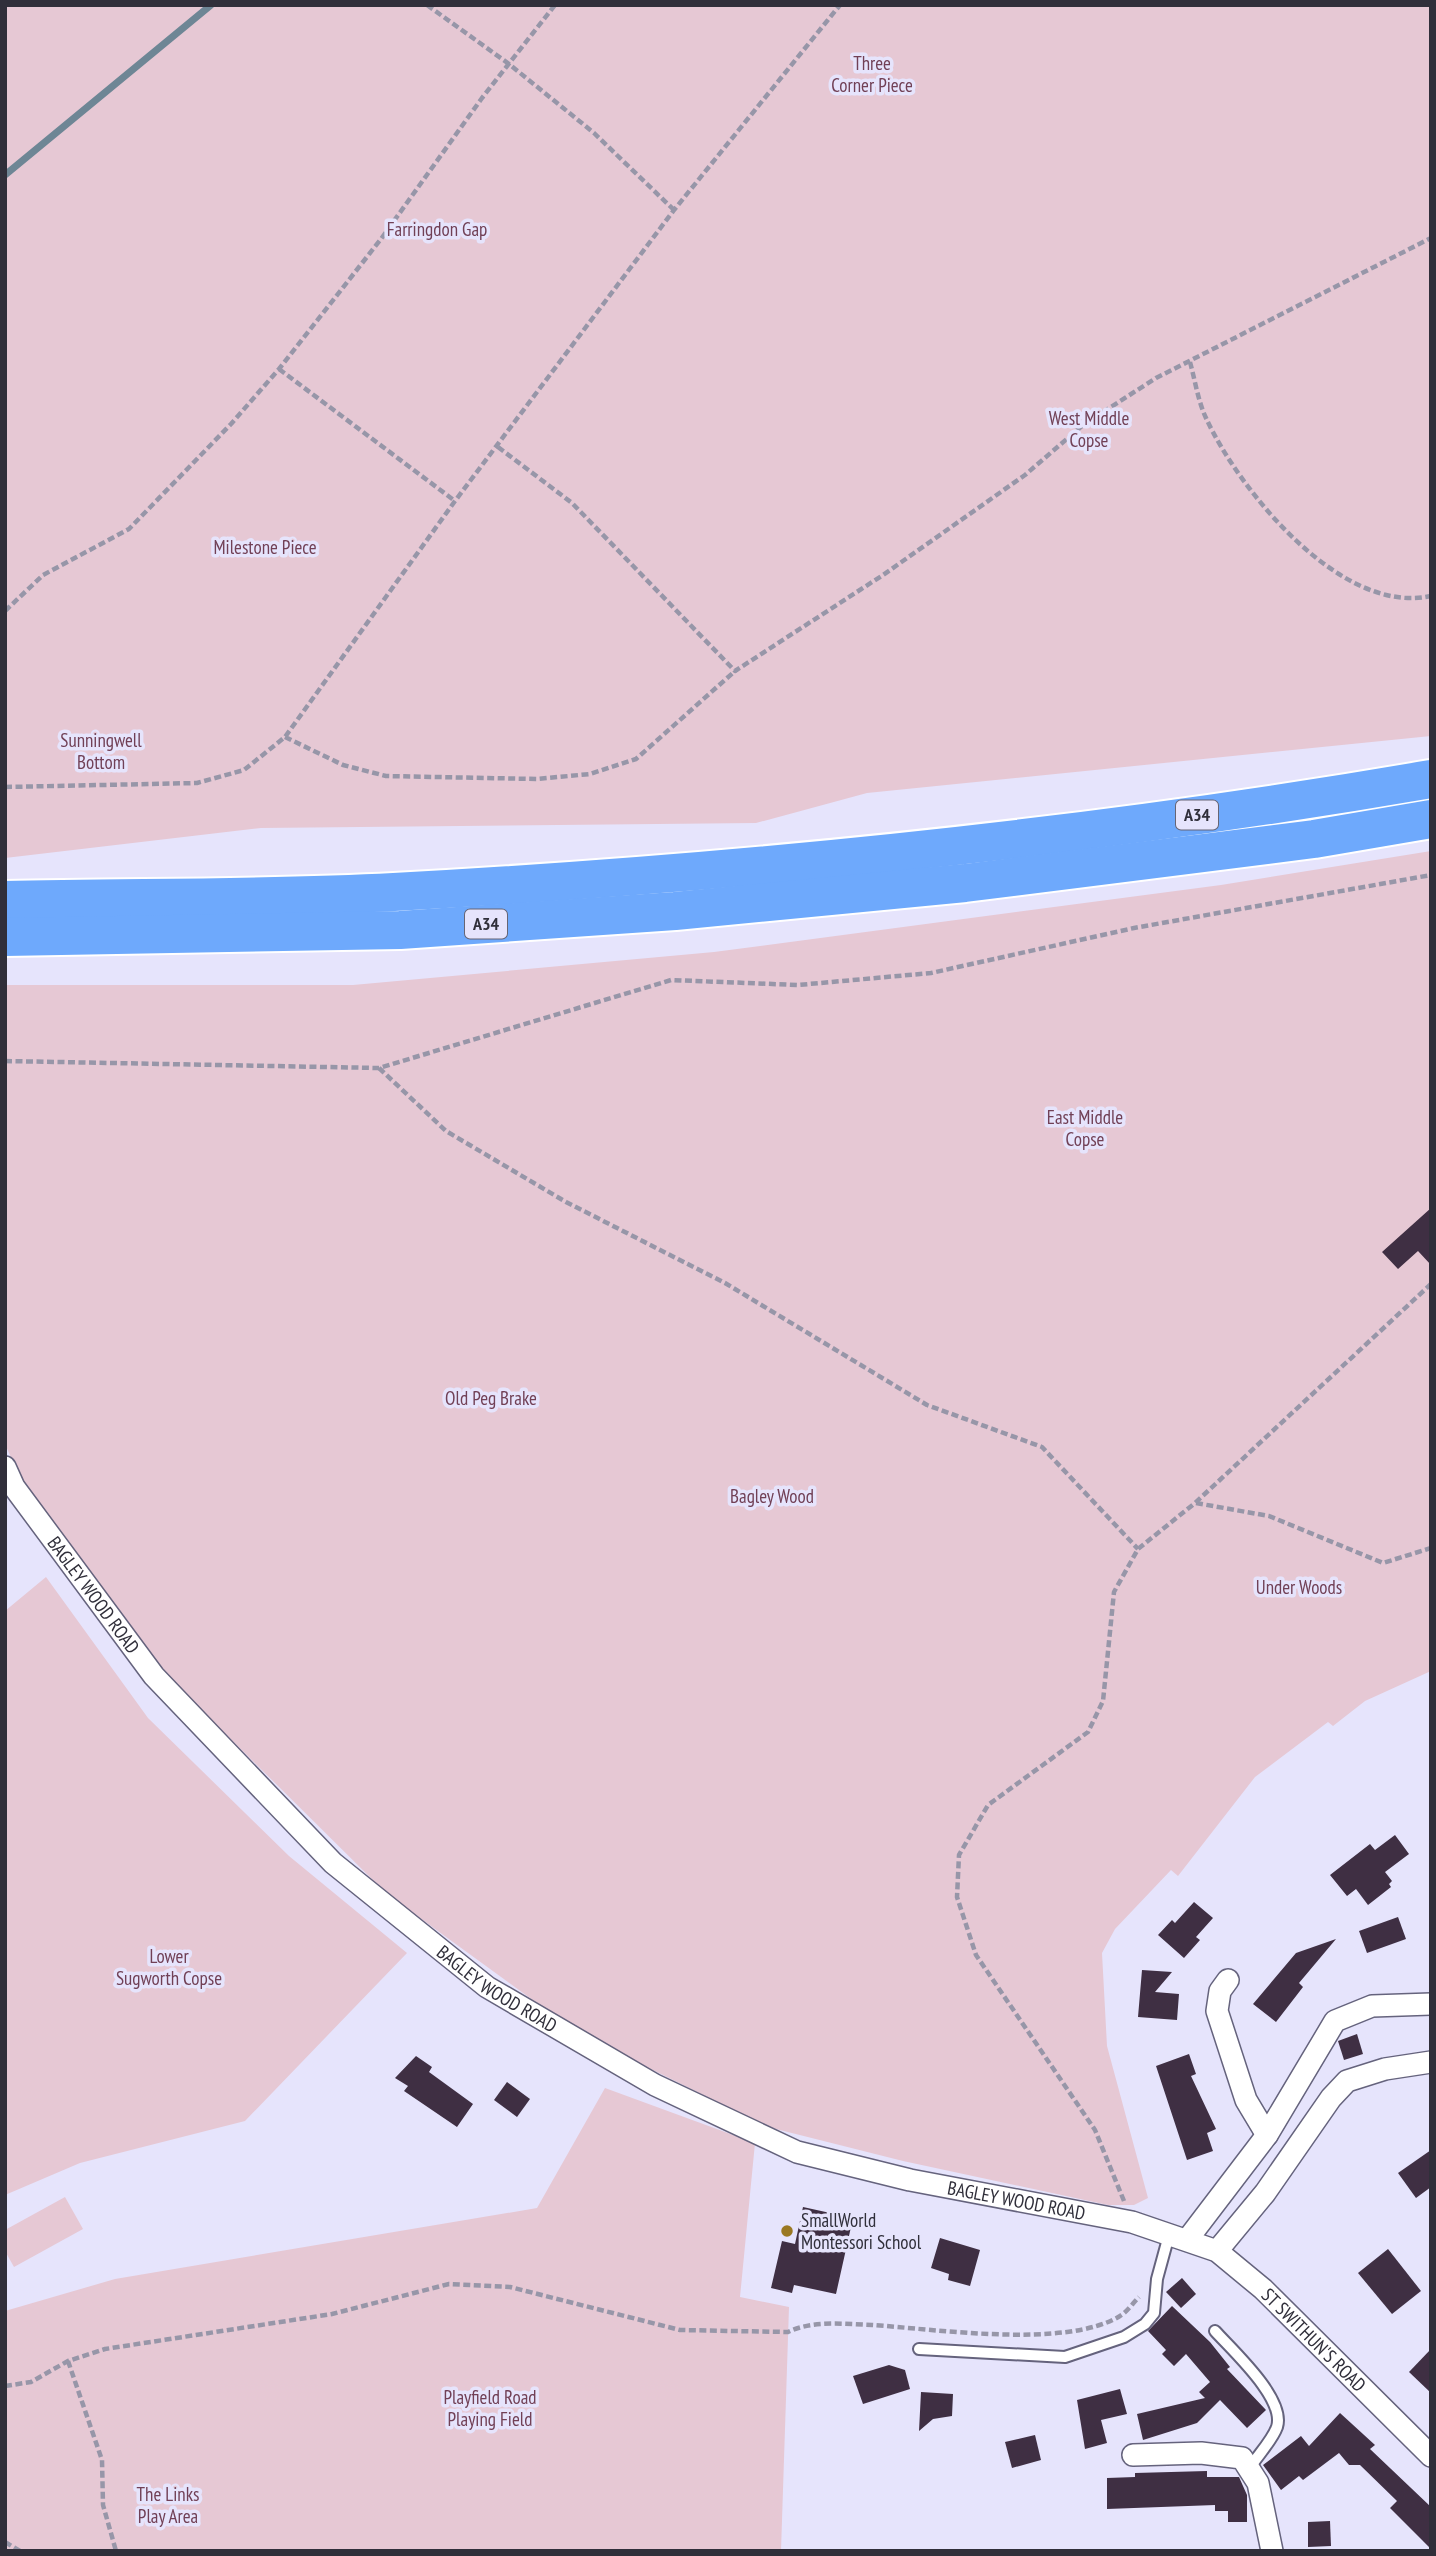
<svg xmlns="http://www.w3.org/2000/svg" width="1436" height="2556" font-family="'PT Sans Narrow',sans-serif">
<rect width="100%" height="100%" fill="#e6e4fc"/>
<g fill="#e6c8d4">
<path d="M 5,5 L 1431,5 L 1431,736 L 867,793 L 756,823 L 261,828 L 5,858 Z"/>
<path d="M 1431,851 L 1431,1671 L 1365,1701 L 1333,1726 L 1328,1722 L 1255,1777 L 1178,1876 L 1171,1870 L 1115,1929 L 1102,1953 L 1107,2046 L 1148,2198 L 1134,2205 L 1108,2205 L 903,2161 L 768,2127 L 578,2033 L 387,1894 L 162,1671 L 21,1480 L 5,1444 L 5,985 L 353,985 L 714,952 L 1221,885 Z"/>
<path d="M 46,1577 L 148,1718 L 289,1856 L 407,1953 L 245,2121 L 80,2163 L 5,2195 L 5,1611 Z"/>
<path d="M 605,2088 L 755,2143 L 740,2297 L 789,2307 L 781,2551 L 5,2551 L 5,2311 L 115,2279 L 537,2208 Z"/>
<path d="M 65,2197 L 83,2229 L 14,2267 L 5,2251 L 5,2230 Z"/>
</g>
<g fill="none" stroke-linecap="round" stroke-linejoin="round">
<path stroke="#6e8695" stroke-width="7" d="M 5,175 L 211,5"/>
</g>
<g fill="#3f2f43">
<path d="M 1431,1208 L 1431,1265 L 1418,1251 L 1398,1269 L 1382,1252 Z"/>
<path d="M 1395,1835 L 1409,1854 L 1385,1872 L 1392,1881 L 1389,1884 L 1391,1887 L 1368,1905 L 1356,1889 L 1347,1896 L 1330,1875 L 1370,1844 L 1375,1850 Z"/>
<path d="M 1194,1902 L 1213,1918 L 1196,1937 L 1200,1940 L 1184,1958 L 1158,1935 L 1172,1920 L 1175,1923 Z"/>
<path d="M 1398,1917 L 1406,1939 L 1367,1953 L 1359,1931 Z"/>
<path d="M 1336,1939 L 1299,1983 L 1303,1987 L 1276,2022 L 1253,2004 L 1296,1953 Z"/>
<path d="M 1142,1970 L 1172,1972 L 1155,1992 L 1179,1994 L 1177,2020 L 1138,2017 Z"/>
<path d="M 1357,2034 L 1363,2054 L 1344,2060 L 1338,2041 Z"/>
<path d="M 1189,2054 L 1196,2074 L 1191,2076 L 1216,2129 L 1207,2133 L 1213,2151 L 1187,2160 L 1156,2066 Z"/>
<path d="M 416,2056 L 432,2067 L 429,2072 L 473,2104 L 457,2127 L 404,2091 L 408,2086 L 395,2078 Z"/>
<path d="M 507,2082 L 530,2099 L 517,2117 L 494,2100 Z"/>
<path d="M 1431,2150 L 1431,2187 L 1416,2198 L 1398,2173 Z"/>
<path d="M 803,2207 L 853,2218 L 836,2294 L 794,2285 L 792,2293 L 771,2288 L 782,2241 L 795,2244 Z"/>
<path d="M 940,2238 L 980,2250 L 970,2286 L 948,2280 L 949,2274 L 931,2268 Z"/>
<path d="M 1388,2249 L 1421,2291 L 1392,2314 L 1358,2273 Z"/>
<path d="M 1182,2278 L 1196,2294 L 1181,2308 L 1166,2292 Z"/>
<path d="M 1172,2306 L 1210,2342 L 1230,2367 L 1227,2369 L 1266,2410 L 1247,2428 L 1220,2400 L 1197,2423 L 1143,2440 L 1137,2414 L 1205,2398 L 1199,2392 L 1210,2382 L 1186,2354 L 1174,2366 L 1162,2354 L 1166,2350 L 1148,2331 Z"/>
<path d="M 1431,2349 L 1431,2393 L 1409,2372 Z"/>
<path d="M 889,2365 L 905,2370 L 910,2389 L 863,2404 L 853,2376 Z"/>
<path d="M 1120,2389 L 1127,2414 L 1101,2420 L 1107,2443 L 1085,2449 L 1077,2400 Z"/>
<path d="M 921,2392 L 953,2394 L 952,2416 L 933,2419 L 919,2431 Z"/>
<path d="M 1340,2413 L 1375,2445 L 1370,2449 L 1431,2507 L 1431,2549 L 1390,2508 L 1397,2501 L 1360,2465 L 1349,2465 L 1339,2453 L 1303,2480 L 1299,2476 L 1281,2490 L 1263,2465 L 1301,2436 L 1309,2446 Z"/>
<path d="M 1035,2435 L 1041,2460 L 1012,2468 L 1005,2442 Z"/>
<path d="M 1207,2471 L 1207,2477 L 1239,2477 L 1247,2495 L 1247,2522 L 1228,2522 L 1228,2511 L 1215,2511 L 1215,2505 L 1107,2509 L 1107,2478 L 1135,2477 L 1135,2473 Z"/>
<path d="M 1330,2521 L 1331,2546 L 1308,2547 L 1308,2522 Z"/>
</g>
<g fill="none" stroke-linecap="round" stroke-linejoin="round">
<defs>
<g id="lane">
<path d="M 1215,2331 C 1233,2351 1286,2399 1277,2427 C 1272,2441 1257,2456 1249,2469"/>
<path d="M 919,2349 L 1065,2357 L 1124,2337 L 1145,2324 L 1154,2313 L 1157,2279 L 1169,2235"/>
</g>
<g id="street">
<path id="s1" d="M 5,1467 L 14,1487 L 154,1676 L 333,1863 L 487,1987 L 655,2085 L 797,2152 L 910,2180 L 1132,2222 L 1217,2251 L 1263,2289 L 1431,2456"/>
<path d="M 1228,1980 L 1220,1991 L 1217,2011 L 1246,2100 L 1267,2135"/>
<path d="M 1187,2240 L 1267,2135 L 1335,2021 L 1372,2006 L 1431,2004"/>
<path d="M 1217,2251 L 1265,2193 L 1331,2098 L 1347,2081 L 1385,2069 L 1431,2062"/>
<path d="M 1133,2455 L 1201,2453 L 1242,2458 L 1258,2483 L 1272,2551"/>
</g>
<g id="highway">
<path d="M 5,900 C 135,897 265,899 394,892 C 741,873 1089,838 1431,779"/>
<path d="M 5,937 L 400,930 L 675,911 L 965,883 L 1314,839 L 1431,819"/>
</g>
</defs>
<use href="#lane" stroke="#65637d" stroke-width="14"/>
<use href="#street" stroke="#65637d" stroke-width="24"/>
<use href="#highway" stroke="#fff" stroke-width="42"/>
<g stroke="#9796a8" stroke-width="4.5" stroke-dasharray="7 3.5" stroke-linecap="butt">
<path d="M 427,5 L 509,64 L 594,133 L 674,210"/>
<path d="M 1190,362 C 1195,380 1198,401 1206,418 C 1239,490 1341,616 1431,596"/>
<path d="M 279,369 L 455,501"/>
<path d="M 498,447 L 572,503 L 735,671 L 883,575 L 1025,475 L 1083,425 L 1156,378 L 1431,238"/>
<path d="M 5,611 L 43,575 L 129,529 L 231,424 L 279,369 L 381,239 L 482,98 L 555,5"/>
<path d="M 285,737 L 343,765 L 386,776 L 537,779 L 590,774 L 636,759 L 735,671"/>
<path d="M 5,787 L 197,783 L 244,770 L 285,737 L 455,501 L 674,210 L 840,5"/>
<path d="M 5,1061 L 379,1068 L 671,980 L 798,985 L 931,973 L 1134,928 L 1431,875"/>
<path d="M 379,1068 L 446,1131 L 566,1202 L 725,1283 L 927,1405 L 1042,1447 L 1138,1549"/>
<path d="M 1196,1503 L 1269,1516 L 1383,1563 L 1431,1548"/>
<path d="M 1124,2201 L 1095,2130 L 976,1955 L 957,1897 L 959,1855 L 988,1805 L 1088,1732 L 1103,1701 L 1114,1592 L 1138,1549 L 1195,1503 L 1431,1284"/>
<path d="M 68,2361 L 102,2460 L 103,2505 L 116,2551"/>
<path d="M 5,2386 L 31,2382 L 68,2361 L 105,2349 L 332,2314 L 449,2284 L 510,2287 L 680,2330 L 788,2332 C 813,2320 845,2324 872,2325 C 936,2329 1066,2349 1120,2316 C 1127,2312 1133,2303 1139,2297"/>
<path d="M 5,2542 L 20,2551"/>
</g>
<use href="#lane" stroke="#fff" stroke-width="10"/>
<use href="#street" stroke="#fff" stroke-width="21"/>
<use href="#highway" stroke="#6ea9fc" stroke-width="38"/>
</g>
<circle fill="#9a7822" stroke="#e6e4fc" stroke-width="2.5" cx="787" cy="2231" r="7"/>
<g text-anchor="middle" stroke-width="7" stroke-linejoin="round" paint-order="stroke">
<g fill="#e6e4fc" stroke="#676574" stroke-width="2">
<rect x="1176" y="800.5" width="42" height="29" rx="5"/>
<rect x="465" y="909.5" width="42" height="29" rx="5"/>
</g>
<g font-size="18" font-weight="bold" fill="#302f3a">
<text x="1197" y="821">A34</text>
<text x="486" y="930">A34</text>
</g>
<g font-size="19" fill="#714056" stroke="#e6e4fc">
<text x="872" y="70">Three<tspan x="872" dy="22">Corner Piece</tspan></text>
<text x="437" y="236">Farringdon Gap</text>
<text x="1089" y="425">West Middle<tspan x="1089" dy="22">Copse</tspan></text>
<text x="265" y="554">Milestone Piece</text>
<text x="101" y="747">Sunningwell<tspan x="101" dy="22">Bottom</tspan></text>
<text x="1085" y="1124">East Middle<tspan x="1085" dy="22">Copse</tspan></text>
<text x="491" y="1405">Old Peg Brake</text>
<text x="772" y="1503">Bagley Wood</text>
<text x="1299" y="1594">Under Woods</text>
<text x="169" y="1963">Lower<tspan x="169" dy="22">Sugworth Copse</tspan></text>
<text x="490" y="2404">Playfield Road<tspan x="490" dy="22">Playing Field</tspan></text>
<text x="168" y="2501">The Links<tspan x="168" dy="22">Play Area</tspan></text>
</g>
<g font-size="19" fill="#302f3a" stroke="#e6e4fc">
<text dy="7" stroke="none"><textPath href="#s1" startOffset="156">BAGLEY WOOD ROAD</textPath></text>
<text dy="7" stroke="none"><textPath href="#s1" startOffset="723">BAGLEY WOOD ROAD</textPath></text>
<text dy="7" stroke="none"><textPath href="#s1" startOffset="1290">BAGLEY WOOD ROAD</textPath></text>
<text dy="7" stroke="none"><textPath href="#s1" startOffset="1629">ST SWITHUN'S ROAD</textPath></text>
</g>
<g font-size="19" fill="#302f3a" stroke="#e6e4fc" text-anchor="start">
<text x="801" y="2227">SmallWorld<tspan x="801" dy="22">Montessori School</tspan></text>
</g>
</g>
<rect width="1436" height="2556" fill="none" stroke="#302f3a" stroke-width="14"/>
</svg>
